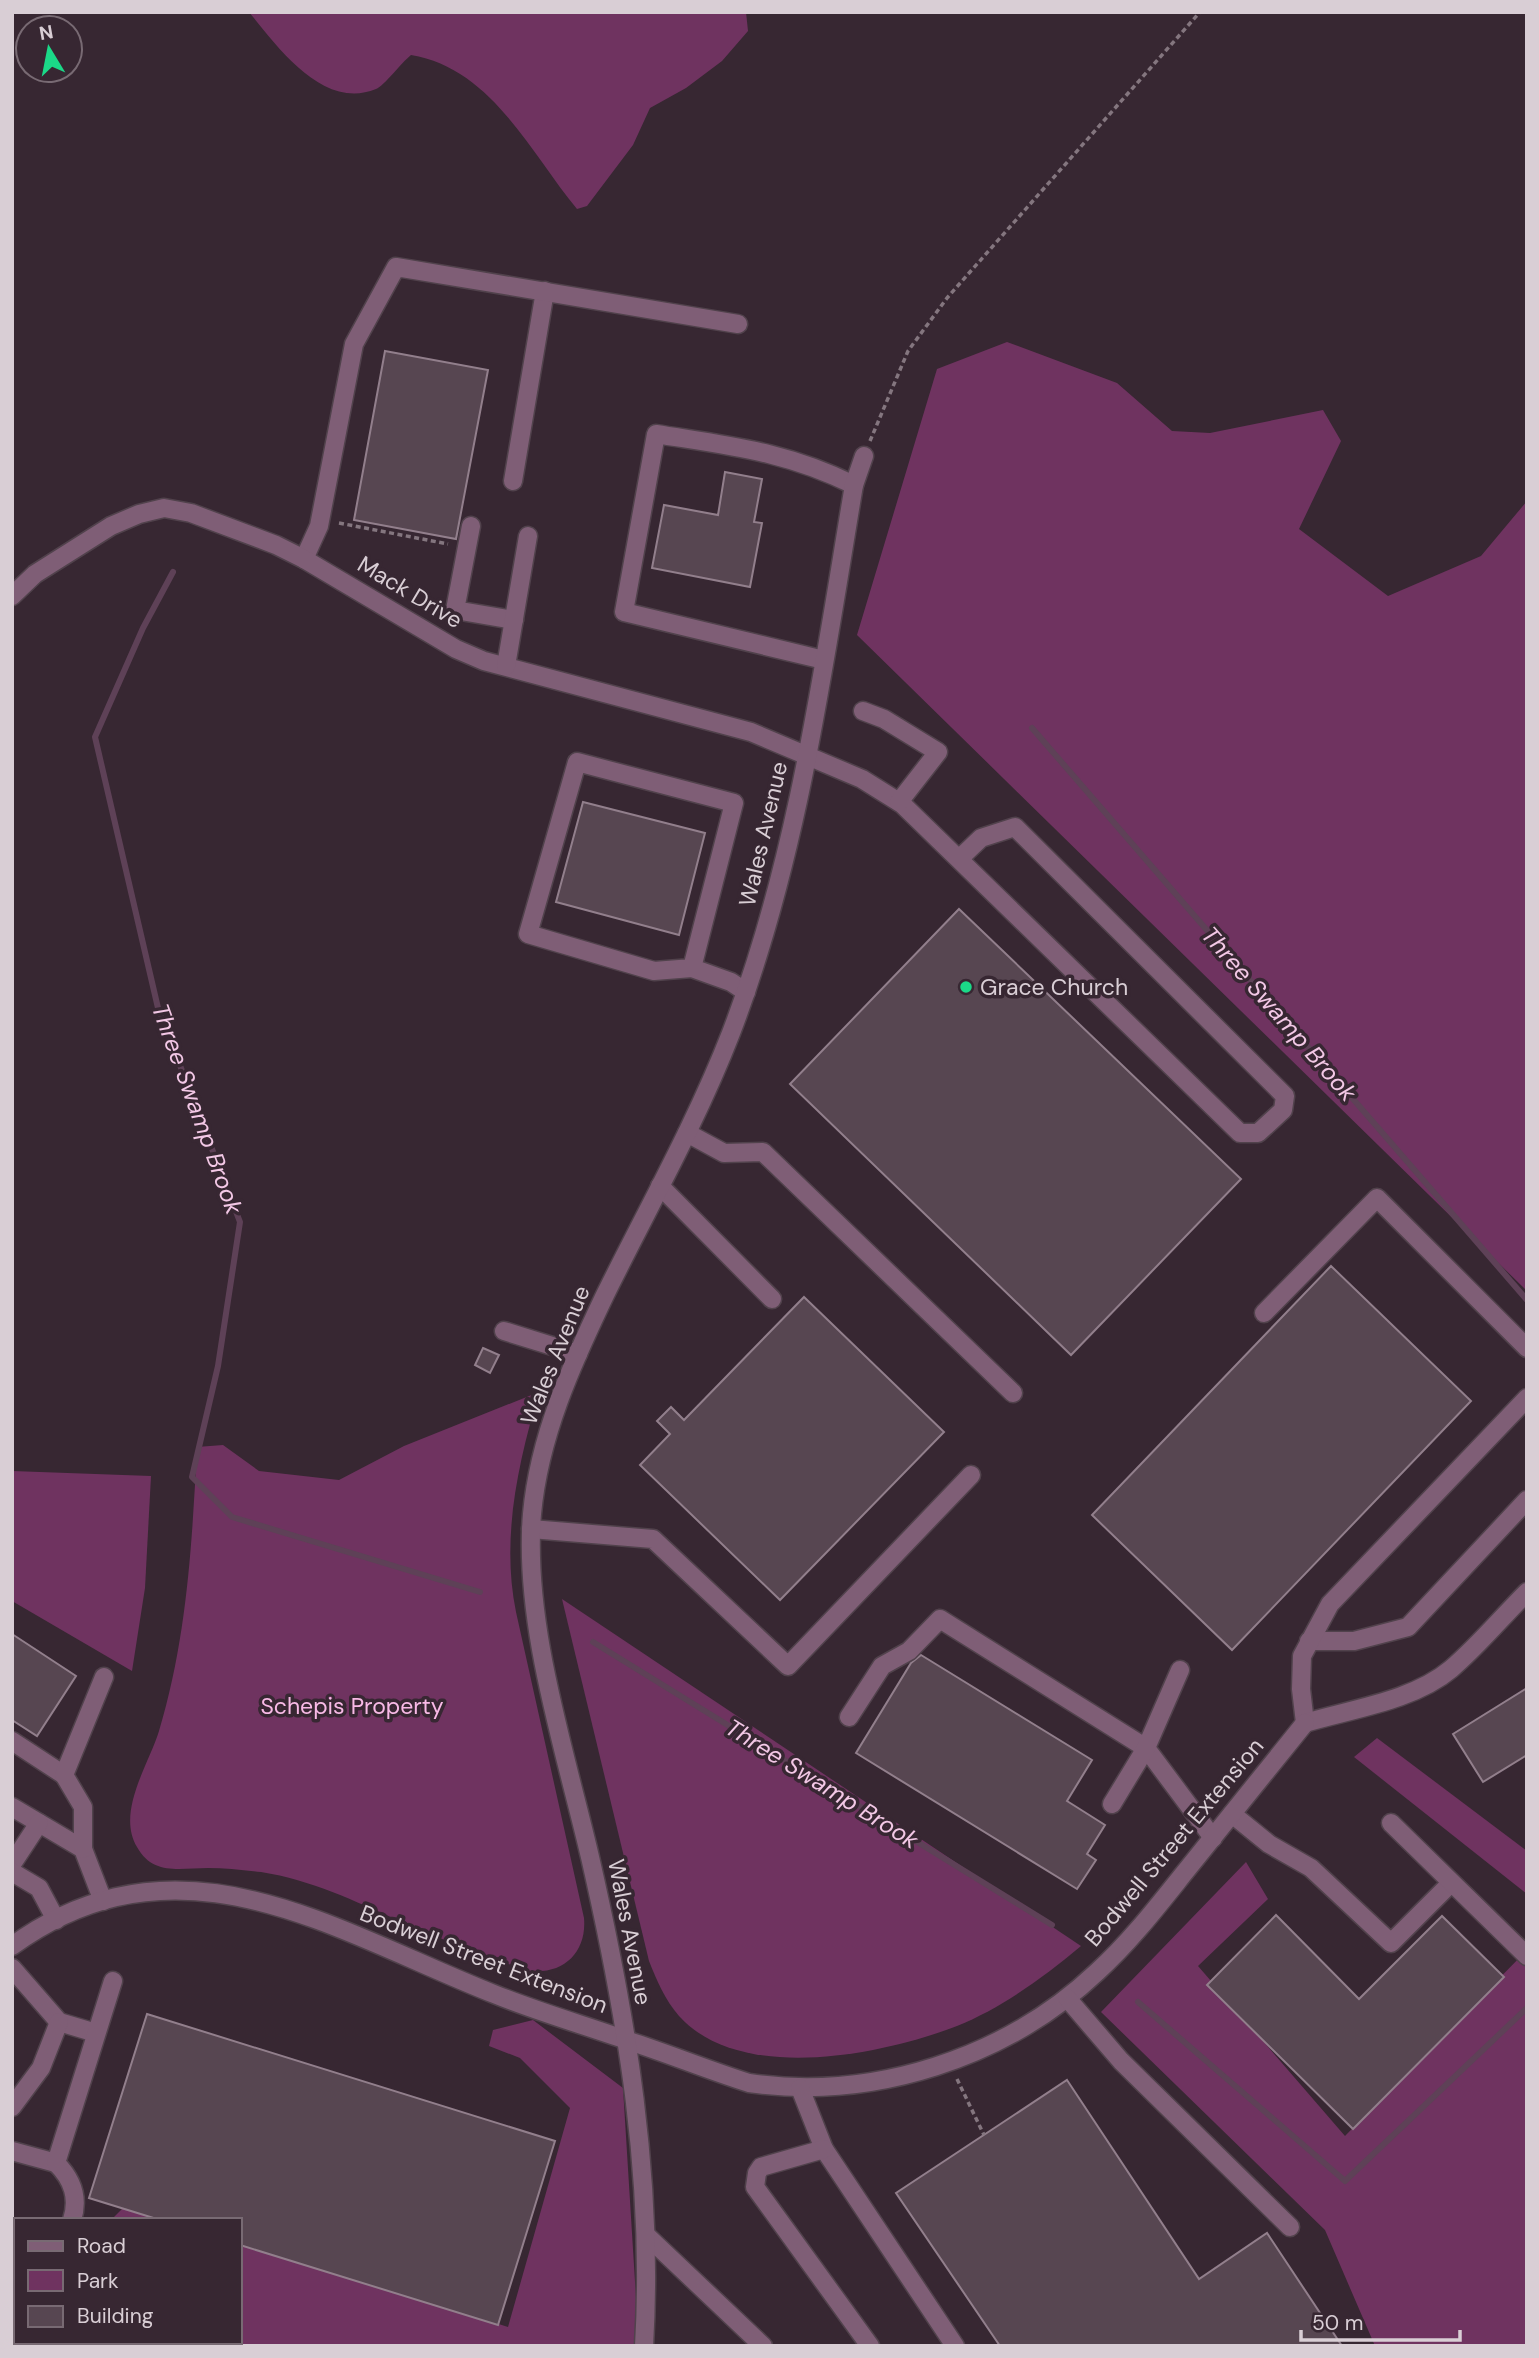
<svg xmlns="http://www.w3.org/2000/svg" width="1539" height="2358" font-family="'DM Sans',sans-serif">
<rect width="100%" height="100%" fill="#372732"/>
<g fill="#6f3360">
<path d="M 249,12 L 746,12 L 748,31 L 722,61 L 686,88 L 650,108 L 633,145 L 587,206 L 577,209 C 530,152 491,68 411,55 C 401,63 384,86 376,89 C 323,111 277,46 249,12 Z"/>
<path d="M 1007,342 L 1117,383 L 1172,431 L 1210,433 L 1323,410 L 1341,441 L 1299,529 L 1388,596 L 1481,556 L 1527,501 L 1527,1291 L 857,635 L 937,369 Z"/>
<path d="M 539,1392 C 518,1464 501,1538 516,1612 L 584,1918 C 587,1952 564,1975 529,1971 C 485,1956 442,1940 400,1921 C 354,1901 312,1880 261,1872 C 243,1870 225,1868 208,1868 C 180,1868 153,1876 137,1847 C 116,1812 149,1764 159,1731 C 187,1638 192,1544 197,1447 L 223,1445 L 259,1471 L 339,1480 L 404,1446 Z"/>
<path d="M 12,1471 L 151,1476 L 145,1588 L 132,1671 L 12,1601 Z"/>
<path d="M 562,1599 L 1081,1946 C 1044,1977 1002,2008 957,2026 C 882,2055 740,2084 679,2016 C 665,2000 657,1981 649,1961 Z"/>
<path d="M 1377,1738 L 1527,1851 L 1527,1894 L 1354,1757 Z"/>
<path d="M 1246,1862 L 1268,1899 L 1198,1966 L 1345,2136 L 1527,1950 L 1527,2346 L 1375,2346 L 1325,2230 L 1101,2012 Z"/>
<path d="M 533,2020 L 623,2088 L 639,2346 L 12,2346 L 12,2231 L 16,2232 L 16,2342 L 240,2342 L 240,2241 L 508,2327 L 570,2108 L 520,2058 L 489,2046 L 493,2030 Z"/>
<path d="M 126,2205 L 171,2220 L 111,2220 Z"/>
</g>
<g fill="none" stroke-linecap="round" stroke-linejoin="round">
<g stroke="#5e4157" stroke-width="6">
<path d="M 173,572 L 143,628 L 95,737 L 158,1008 L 240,1222 L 218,1366 L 192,1477 L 232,1517 L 480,1592"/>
<path d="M 1032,728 L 1527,1300"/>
<path d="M 593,1642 L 1052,1925"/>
<path d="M 1138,2002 L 1345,2181 L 1527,2008"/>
</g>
</g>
<g fill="#574651" stroke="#927f8c" stroke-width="2">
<path d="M 385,351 L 488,370 L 456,539 L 354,520 Z"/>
<path d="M 725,472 L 762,479 L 754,522 L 762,523 L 750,587 L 652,568 L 664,505 L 718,515 Z"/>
<path d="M 583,802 L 705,833 L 679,935 L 556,902 Z"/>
<path d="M 959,909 L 1241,1179 L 1071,1355 L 790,1084 Z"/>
<path d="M 1331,1266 L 1471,1401 L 1232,1650 L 1092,1515 Z"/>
<path d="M 804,1297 L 944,1432 L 780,1600 L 640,1465 L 670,1434 L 657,1421 L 671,1407 L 684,1420 Z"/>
<path d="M 483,1348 L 499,1355 L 490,1373 L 475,1365 Z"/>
<path d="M 12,1634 L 76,1676 L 37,1736 L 12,1720 Z"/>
<path d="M 921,1655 L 1092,1760 L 1067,1801 L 1105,1825 L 1087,1854 L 1096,1860 L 1077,1889 L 856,1753 L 911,1663 Z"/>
<path d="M 1527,1688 L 1527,1755 L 1483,1782 L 1453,1734 Z"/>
<path d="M 1276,1915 L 1359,1999 L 1442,1916 L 1504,1977 L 1353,2129 L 1207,1985 Z"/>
<path d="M 147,2014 L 555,2141 L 498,2325 L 240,2245 L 240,2220 L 160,2220 L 89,2198 Z"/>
<path d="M 1067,2080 L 1199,2279 L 1267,2233 L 1342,2346 L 1000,2346 L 896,2193 Z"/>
</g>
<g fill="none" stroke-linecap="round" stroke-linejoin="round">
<defs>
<g id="minor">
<path d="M 513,481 L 545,291"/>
<path d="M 471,526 L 455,610 L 514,620"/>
<path d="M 304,559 L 319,526 L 354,344 L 396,267 L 738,324"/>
<path d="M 12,596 L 35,574 L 111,526 L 139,514 L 164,508 L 191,513 L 276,545 L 304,559 L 456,649 L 484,661 L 751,732 L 862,779 L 902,804 L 1240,1133 L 1258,1133 L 1283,1110 L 1285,1096 L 1015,827 L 981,838 L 960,858"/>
<path d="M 824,660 L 624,612 L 656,434 C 730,446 785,451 854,485"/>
<path d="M 506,666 L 528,536"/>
<path d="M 863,711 L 884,719 L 938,752 L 899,802"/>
<path d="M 692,968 L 734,803 L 577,762 L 528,934 L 654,971 L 692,968 L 731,982 L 746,992"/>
<path d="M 687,1133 L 724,1153 L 763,1152 L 1013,1393"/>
<path d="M 660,1186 L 772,1299"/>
<path d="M 1264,1313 L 1377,1198 L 1527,1348"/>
<path d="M 504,1331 L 578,1354"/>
<path d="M 531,1529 L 653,1539 L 788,1666 L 971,1475"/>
<path d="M 1309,1641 L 1354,1641 L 1408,1627 L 1527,1500"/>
<path d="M 849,1717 L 882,1666 L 909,1651 L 940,1619 L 1146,1748 L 1213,1838"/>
<path d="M 1305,1723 L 1301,1689 L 1302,1656 L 1330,1604 L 1527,1398"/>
<path d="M 1305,1723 C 1351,1709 1413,1701 1451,1669 C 1478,1646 1502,1617 1527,1592"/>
<path d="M 12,1741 L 64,1775"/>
<path d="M 1112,1804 L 1146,1748 L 1180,1670"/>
<path d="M 12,1807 L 83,1849 L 103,1901"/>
<path d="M 1232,1814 L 1269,1844 L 1311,1868 L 1391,1943 L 1451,1883"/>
<path d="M 1391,1823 L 1527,1956"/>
<path d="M 83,1849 L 83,1807 L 64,1775 L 104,1677"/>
<path d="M 12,1864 L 39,1823"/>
<path d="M 12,1872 L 39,1888 L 56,1920"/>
<path d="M 12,1946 C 179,1825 332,1930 494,1994 C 538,2012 584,2025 629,2041 C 669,2054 708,2070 749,2083 C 873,2101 1006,2058 1097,1972 C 1130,1942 1157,1907 1185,1872 C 1225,1823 1265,1773 1305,1723"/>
<path d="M 12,1968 L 59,2022 L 96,2033"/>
<path d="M 1067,1998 L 1121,2061 L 1290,2227"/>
<path d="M 800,2088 L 824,2149 L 955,2346"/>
<path d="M 12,2107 L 41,2068 L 59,2022"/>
<path d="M 824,2149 L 761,2167 L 757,2173 L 755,2187 L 870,2346"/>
<path d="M 12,2151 L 56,2163"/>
<path d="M 72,2220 C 79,2198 73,2180 56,2163 L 113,1981"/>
<path d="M 646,2235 L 763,2346"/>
<path d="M 644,2346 C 654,2180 627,2018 590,1857 C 565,1750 523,1623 532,1514 C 539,1436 572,1364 605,1295 C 648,1208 696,1123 731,1033 C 798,858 823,669 854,485 L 864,456"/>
</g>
</defs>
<use href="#minor" stroke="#51424c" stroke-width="21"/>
<g stroke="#84767f" stroke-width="3.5" stroke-dasharray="5 3.5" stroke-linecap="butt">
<path d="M 870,441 L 908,351 L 947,298 L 1200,12"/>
<path d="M 339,523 L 448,544"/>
<path d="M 957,2079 L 984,2135"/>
</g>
<use href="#minor" stroke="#7f5e76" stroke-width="18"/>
</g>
<circle fill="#1bd988" stroke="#372732" stroke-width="2.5" cx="966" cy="987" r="7"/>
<g text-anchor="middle" stroke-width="7" stroke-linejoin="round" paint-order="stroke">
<g font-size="23" fill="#d9ced5" stroke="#372732">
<text transform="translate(410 592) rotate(31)" y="8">Mack Drive</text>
<text transform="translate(763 834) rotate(-77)" y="8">Wales Avenue</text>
<text transform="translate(555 1355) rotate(-68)" y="8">Wales Avenue</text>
<text transform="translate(1174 1842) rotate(-50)" y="8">Bodwell Street Extension</text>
<text transform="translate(630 1932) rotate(79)" y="8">Wales Avenue</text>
<text transform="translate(484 1959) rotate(21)" y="8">Bodwell Street Extension</text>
</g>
<g font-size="23" fill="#d9ced5" stroke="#372732" text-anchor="start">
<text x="980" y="995">Grace Church</text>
</g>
<g font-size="23" fill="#f8b9e6" stroke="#372732">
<text x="352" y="1714">Schepis Property</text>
</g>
<g font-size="24" font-style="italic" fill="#f3c8e6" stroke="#372732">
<text transform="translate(1279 1014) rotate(49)" y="8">Three Swamp Brook</text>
<text transform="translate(197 1109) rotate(70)" y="8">Three Swamp Brook</text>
<text transform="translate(822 1784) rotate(32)" y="8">Three Swamp Brook</text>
</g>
</g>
<rect width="1539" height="2358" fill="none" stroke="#d9ced5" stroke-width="28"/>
<rect x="14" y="2218" width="228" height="126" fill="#372732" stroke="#786a73" stroke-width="2"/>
<rect x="28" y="2241" width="35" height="10" fill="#7f5e76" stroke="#786a73" stroke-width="2"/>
<text x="77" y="2253" font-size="21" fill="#d9ced5">Road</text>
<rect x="28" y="2270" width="35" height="21" fill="#6f3360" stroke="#786a73" stroke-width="2"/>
<text x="77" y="2288" font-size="21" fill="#d9ced5">Park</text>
<rect x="28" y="2306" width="35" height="21" fill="#574651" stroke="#786a73" stroke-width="2"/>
<text x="77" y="2323" font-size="21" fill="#d9ced5">Building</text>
<g transform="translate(49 49) rotate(350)"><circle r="33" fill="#372732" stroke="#786a73" stroke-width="2"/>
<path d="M0-5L12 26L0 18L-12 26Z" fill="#1bd988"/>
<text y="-10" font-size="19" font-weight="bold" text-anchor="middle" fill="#d9ced5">N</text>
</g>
<path d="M1301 2330v10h159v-10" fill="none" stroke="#d9ced5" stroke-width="3.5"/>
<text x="1312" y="2330" font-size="21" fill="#d9ced5" stroke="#372732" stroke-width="5" paint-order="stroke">50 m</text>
</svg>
